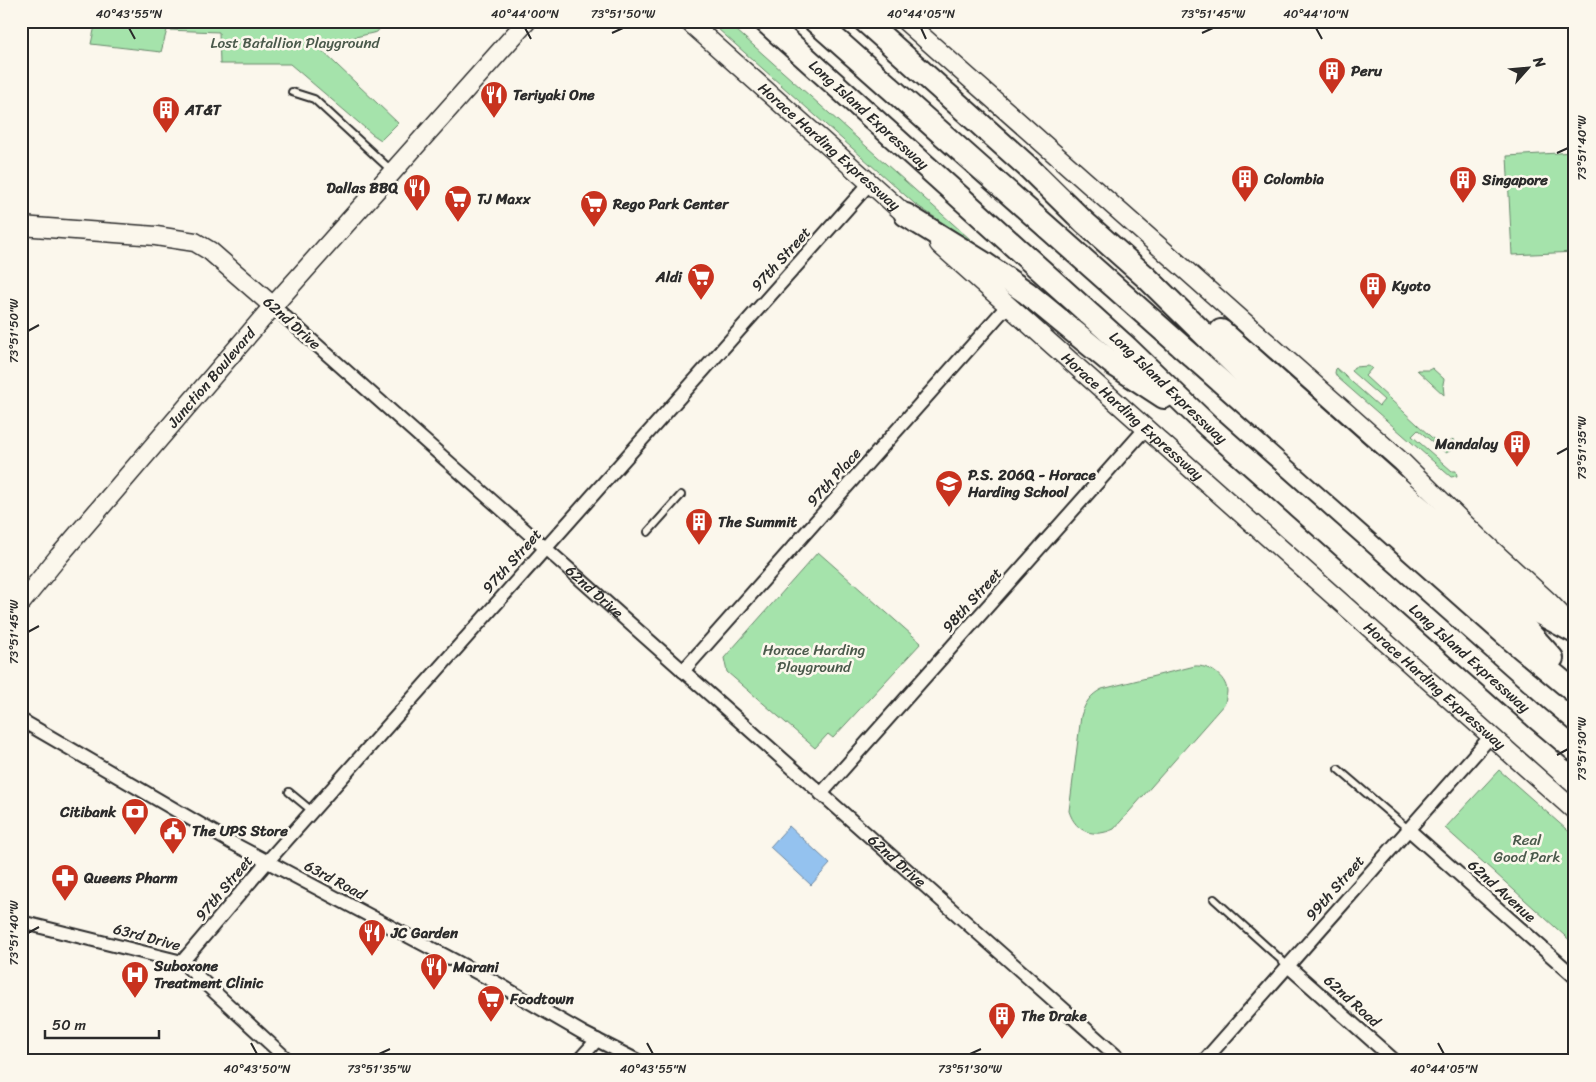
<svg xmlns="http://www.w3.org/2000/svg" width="1596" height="1082" font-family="Sriracha,sans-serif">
<rect width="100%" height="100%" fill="#fbf7ec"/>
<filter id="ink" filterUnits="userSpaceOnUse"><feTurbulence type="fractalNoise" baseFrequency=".02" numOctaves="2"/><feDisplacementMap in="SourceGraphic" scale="10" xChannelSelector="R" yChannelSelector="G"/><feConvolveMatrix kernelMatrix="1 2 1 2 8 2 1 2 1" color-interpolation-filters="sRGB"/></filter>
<g filter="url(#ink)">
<g fill="#a5e3ab" stroke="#68876b">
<path d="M 96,21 L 386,21 L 377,32 L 317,46 L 398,123 L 381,140 L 372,134 L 290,64 L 220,64 L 219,32 L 167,30 L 161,52 L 91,44 Z"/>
<path d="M 709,21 L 726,21 L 980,248 L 915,204 Z"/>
<path d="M 1575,152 L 1575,252 L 1512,255 L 1507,156 Z"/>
<path d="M 1368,366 L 1372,368 L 1365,376 L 1443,448 L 1453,439 L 1454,445 L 1453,449 L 1446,453 L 1418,430 L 1412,436 L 1452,471 L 1456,471 L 1457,476 L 1451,477 L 1337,377 L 1335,373 L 1336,368 L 1379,406 L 1384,400 L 1351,371 L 1354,367 Z"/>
<path d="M 1432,368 L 1444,379 L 1443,384 L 1444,395 L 1417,370 L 1429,370 Z"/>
<path d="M 818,552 L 921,643 L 833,738 L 828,734 L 815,748 L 727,672 L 724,658 Z"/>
<path d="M 1195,666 C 1208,665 1226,676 1227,691 C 1227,695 1225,700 1225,703 L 1114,829 C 1094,838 1076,833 1069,811 L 1081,716 C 1085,703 1090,695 1102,689 Z"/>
<path d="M 1499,770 L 1575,837 L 1575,945 L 1445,828 Z"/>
</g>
<path fill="#94c2ef" stroke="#6a86a1" d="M 789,826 L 830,864 L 811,885 L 770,847 Z"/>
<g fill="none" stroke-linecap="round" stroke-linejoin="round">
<defs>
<g id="lane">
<path d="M 292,92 L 314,99 L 392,171"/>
<path d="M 648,532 L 681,495"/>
<path d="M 1338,769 L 1408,829"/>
<path d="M 289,792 L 312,811"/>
<path d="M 1214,899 L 1288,966"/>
</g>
<g id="street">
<path id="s1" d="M 273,306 L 1122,1061"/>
<path d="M 683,671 L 1008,305"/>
<path d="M 21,720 L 234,844 L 493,981 L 583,1033 L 638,1061"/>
<path d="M 821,794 L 1146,428"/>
<path d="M 1408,829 L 1575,977"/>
<path d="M 21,922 L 182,962 L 289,1061"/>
<path d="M 182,962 L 267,862 L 869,184"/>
<path d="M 1288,966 L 1395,1061"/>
<path d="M 578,1061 L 597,1040"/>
<path d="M 1204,1061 L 1491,736"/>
</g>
<g id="secondary">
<path id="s2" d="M 688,21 L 916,224"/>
<path d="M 905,21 L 1402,462 L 1479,538 L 1549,602 L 1571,625"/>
<path d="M 21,226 L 156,236 L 195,242 L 210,251 L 273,306"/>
<path id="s3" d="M 939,244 L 1575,811"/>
<path id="s4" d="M 21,603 L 59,556 L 273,306 L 527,21"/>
</g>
<g id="highway">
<path id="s5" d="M 765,21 L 1127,348 L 1208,426 L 1537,718 L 1575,750"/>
<path d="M 815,21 L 1511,639 L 1575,692"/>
<path d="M 865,21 L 1028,167 L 1084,222 L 1147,278 L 1275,404 L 1318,445 L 1524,627 L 1552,658"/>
<path d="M 906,215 L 982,262 L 1027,293 L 1112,363 L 1164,397"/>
<path d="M 1221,331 L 1536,611 L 1575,632"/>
</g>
</defs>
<use href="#lane" stroke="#2b2b2b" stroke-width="10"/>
<use href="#street" stroke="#2b2b2b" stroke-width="16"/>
<use href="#secondary" stroke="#2b2b2b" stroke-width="21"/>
<use href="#highway" stroke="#2b2b2b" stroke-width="26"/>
<use href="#lane" stroke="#fbf7ec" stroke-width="6"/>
<use href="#street" stroke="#fbf7ec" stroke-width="12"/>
<use href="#secondary" stroke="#fbf7ec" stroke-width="18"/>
<use href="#highway" stroke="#fbf7ec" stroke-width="22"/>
</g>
</g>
<path fill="none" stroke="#2b2b2b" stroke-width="2" d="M 129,28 L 135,39M 525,28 L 531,39M 921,28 L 926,39M 1316,28 L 1322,39M 612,33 L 623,28M 1202,33 L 1213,28M 1557,153 L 1568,148M 28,331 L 39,325M 1557,454 L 1568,448M 28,632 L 39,626M 1557,755 L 1568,749M 28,933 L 39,927M 251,1043 L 257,1054M 647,1043 L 653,1054M 1438,1043 L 1444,1054M 379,1054 L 390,1049M 970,1054 L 981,1049"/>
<defs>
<symbol id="building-pin" viewBox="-11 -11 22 30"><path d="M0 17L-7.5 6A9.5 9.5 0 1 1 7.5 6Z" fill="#c8321e" stroke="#fbf7ec"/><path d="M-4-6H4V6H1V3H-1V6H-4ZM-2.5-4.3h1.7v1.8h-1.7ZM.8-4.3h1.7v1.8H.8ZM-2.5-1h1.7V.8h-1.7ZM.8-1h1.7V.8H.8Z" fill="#fff"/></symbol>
<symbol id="restaurant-pin" viewBox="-11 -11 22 30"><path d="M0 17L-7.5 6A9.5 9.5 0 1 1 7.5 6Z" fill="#c8321e" stroke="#fbf7ec"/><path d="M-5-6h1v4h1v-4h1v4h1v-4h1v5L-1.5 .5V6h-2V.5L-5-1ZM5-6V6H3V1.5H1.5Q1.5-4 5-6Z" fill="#fff"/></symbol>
<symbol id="supermarket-pin" viewBox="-11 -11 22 30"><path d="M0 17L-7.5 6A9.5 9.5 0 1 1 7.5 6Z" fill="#c8321e" stroke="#fbf7ec"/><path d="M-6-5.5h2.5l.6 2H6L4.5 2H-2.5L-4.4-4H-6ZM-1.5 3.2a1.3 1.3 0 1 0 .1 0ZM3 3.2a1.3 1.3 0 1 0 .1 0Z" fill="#fff"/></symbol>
<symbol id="school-pin" viewBox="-11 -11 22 30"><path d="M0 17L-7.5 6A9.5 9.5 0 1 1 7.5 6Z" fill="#c8321e" stroke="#fbf7ec"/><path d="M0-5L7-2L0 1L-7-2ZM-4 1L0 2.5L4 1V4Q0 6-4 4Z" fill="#fff"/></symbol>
<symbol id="bank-pin" viewBox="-11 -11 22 30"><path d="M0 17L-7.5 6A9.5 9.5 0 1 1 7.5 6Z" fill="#c8321e" stroke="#fbf7ec"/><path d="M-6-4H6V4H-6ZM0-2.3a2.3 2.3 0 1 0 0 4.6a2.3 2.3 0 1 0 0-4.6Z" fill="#fff"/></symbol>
<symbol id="civic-pin" viewBox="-11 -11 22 30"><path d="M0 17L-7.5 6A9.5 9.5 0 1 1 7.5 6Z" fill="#c8321e" stroke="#fbf7ec"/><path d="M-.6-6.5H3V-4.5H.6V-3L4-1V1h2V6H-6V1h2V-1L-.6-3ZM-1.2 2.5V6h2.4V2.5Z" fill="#fff"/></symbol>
<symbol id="pharmacy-pin" viewBox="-11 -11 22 30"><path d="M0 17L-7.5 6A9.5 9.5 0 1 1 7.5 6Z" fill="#c8321e" stroke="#fbf7ec"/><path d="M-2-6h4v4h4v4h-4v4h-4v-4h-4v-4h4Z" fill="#fff"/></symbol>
<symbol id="hospital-pin" viewBox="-11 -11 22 30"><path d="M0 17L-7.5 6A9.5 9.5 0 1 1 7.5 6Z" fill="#c8321e" stroke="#fbf7ec"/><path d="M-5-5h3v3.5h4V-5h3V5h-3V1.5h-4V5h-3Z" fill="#fff"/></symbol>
</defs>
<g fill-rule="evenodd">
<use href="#building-pin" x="1316" y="55" width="32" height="43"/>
<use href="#restaurant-pin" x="478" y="79" width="32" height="43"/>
<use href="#building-pin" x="150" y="94" width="32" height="43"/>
<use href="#building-pin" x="1229" y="163" width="32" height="43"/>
<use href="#building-pin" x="1447" y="164" width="32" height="43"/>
<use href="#restaurant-pin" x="401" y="172" width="32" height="43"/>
<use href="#supermarket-pin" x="442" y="183" width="32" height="43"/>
<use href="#supermarket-pin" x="578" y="188" width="32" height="43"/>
<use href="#supermarket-pin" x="685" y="261" width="32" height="43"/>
<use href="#building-pin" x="1357" y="270" width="32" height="43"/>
<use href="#building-pin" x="1501" y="428" width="32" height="43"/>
<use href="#school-pin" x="933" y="468" width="32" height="43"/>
<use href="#building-pin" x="683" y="506" width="32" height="43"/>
<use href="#bank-pin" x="119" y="796" width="32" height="43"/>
<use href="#civic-pin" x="157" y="815" width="32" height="43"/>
<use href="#pharmacy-pin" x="49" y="862" width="32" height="43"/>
<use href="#restaurant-pin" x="356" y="917" width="32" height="43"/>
<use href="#restaurant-pin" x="418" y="951" width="32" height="43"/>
<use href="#hospital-pin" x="119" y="959" width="32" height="43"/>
<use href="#supermarket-pin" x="475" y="983" width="32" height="43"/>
<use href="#building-pin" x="986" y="1000" width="32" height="43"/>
</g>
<g text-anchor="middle" stroke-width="5" stroke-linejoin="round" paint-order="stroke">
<g font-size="15" fill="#4a594b" stroke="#fbf7ec">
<text x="295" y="48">Lost Batallion Playground</text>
<text x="814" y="655">Horace Harding<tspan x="814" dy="17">Playground</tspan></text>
<text x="1527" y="845">Real<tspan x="1527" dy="17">Good Park</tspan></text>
</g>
<g font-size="15" font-weight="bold" fill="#2b2b2b" stroke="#fbf7ec" text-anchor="start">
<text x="1351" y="76">Peru</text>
<text x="513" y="100">Teriyaki One</text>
<text x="185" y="115">AT&amp;T</text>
<text x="1264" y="184">Colombia</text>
<text x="1482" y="185">Singapore</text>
<text x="398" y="193" text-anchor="end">Dallas BBQ</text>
<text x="477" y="204">TJ Maxx</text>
<text x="613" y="209">Rego Park Center</text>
<text x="682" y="282" text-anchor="end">Aldi</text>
<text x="1392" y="291">Kyoto</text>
<text x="1498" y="449" text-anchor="end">Mandalay</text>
<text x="968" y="480">P.S. 206Q - Horace<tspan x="968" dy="17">Harding School</tspan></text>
<text x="718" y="527">The Summit</text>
<text x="116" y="817" text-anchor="end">Citibank</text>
<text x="192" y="836">The UPS Store</text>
<text x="84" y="883">Queens Pharm</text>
<text x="391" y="938">JC Garden</text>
<text x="154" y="971">Suboxone<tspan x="154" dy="17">Treatment Clinic</tspan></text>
<text x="453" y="972">Marani</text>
<text x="510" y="1004">Foodtown</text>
<text x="1021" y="1021">The Drake</text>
</g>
<g font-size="15" fill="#2b2b2b" stroke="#fbf7ec">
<text dy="5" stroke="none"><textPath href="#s5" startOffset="140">Long Island Expressway</textPath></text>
<text dy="5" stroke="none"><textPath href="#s2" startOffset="189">Horace Harding Expressway</textPath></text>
<text transform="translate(781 259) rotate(-48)" y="5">97th Street</text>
<text transform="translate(292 323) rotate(42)" y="5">62nd Drive</text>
<text dy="5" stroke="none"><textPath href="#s4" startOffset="295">Junction Boulevard</textPath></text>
<text dy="5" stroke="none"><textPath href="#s5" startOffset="545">Long Island Expressway</textPath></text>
<text dy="5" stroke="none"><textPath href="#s3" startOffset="259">Horace Harding Expressway</textPath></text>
<text transform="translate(834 477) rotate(-48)" y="5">97th Place</text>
<text transform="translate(512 561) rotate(-48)" y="5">97th Street</text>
<text dy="5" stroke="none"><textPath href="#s1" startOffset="430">62nd Drive</textPath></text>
<text transform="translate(972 600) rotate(-48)" y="5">98th Street</text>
<text dy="5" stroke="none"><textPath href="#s5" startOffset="950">Long Island Expressway</textPath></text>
<text dy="5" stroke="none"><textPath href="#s3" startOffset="664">Horace Harding Expressway</textPath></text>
<text dy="5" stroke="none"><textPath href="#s1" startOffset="835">62nd Drive</textPath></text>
<text transform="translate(335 880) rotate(28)" y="5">63rd Road</text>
<text transform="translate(224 888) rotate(-50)" y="5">97th Street</text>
<text transform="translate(1335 888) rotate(-49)" y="5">99th Street</text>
<text transform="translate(1502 891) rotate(42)" y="5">62nd Avenue</text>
<text transform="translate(147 937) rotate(15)" y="5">63rd Drive</text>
<text transform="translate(1352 1001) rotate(42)" y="5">62nd Road</text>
</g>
</g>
<rect width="1596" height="1082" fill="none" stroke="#fbf7ec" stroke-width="55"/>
<g transform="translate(1528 68) rotate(63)" stroke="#fbf7ec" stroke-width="4" paint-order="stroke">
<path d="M0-4L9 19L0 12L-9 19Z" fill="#2b2b2b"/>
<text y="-8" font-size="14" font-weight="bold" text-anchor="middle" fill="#2b2b2b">N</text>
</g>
<path d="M45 1030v8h114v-8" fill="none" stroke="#2b2b2b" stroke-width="2.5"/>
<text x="52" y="1030" font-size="15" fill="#2b2b2b" stroke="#fbf7ec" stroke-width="4" paint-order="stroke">50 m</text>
<rect x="28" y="28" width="1540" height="1026" fill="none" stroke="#2b2b2b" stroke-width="2"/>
<g font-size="12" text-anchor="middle" fill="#2b2b2b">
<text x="129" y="18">40°43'55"N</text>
<text x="525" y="18">40°44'00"N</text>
<text x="623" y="18">73°51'50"W</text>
<text x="921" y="18">40°44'05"N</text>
<text x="1213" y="18">73°51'45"W</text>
<text x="1316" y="18">40°44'10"N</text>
<text transform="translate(1582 148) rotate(-90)" y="4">73°51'40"W</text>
<text transform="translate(14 331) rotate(-90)" y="4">73°51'50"W</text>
<text transform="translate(1582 448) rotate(-90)" y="4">73°51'35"W</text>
<text transform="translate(14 632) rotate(-90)" y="4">73°51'45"W</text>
<text transform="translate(1582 749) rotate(-90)" y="4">73°51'30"W</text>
<text transform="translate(14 933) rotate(-90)" y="4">73°51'40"W</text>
<text x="257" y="1073">40°43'50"N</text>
<text x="379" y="1073">73°51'35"W</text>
<text x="653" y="1073">40°43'55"N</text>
<text x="970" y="1073">73°51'30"W</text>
<text x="1444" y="1073">40°44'05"N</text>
</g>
</svg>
